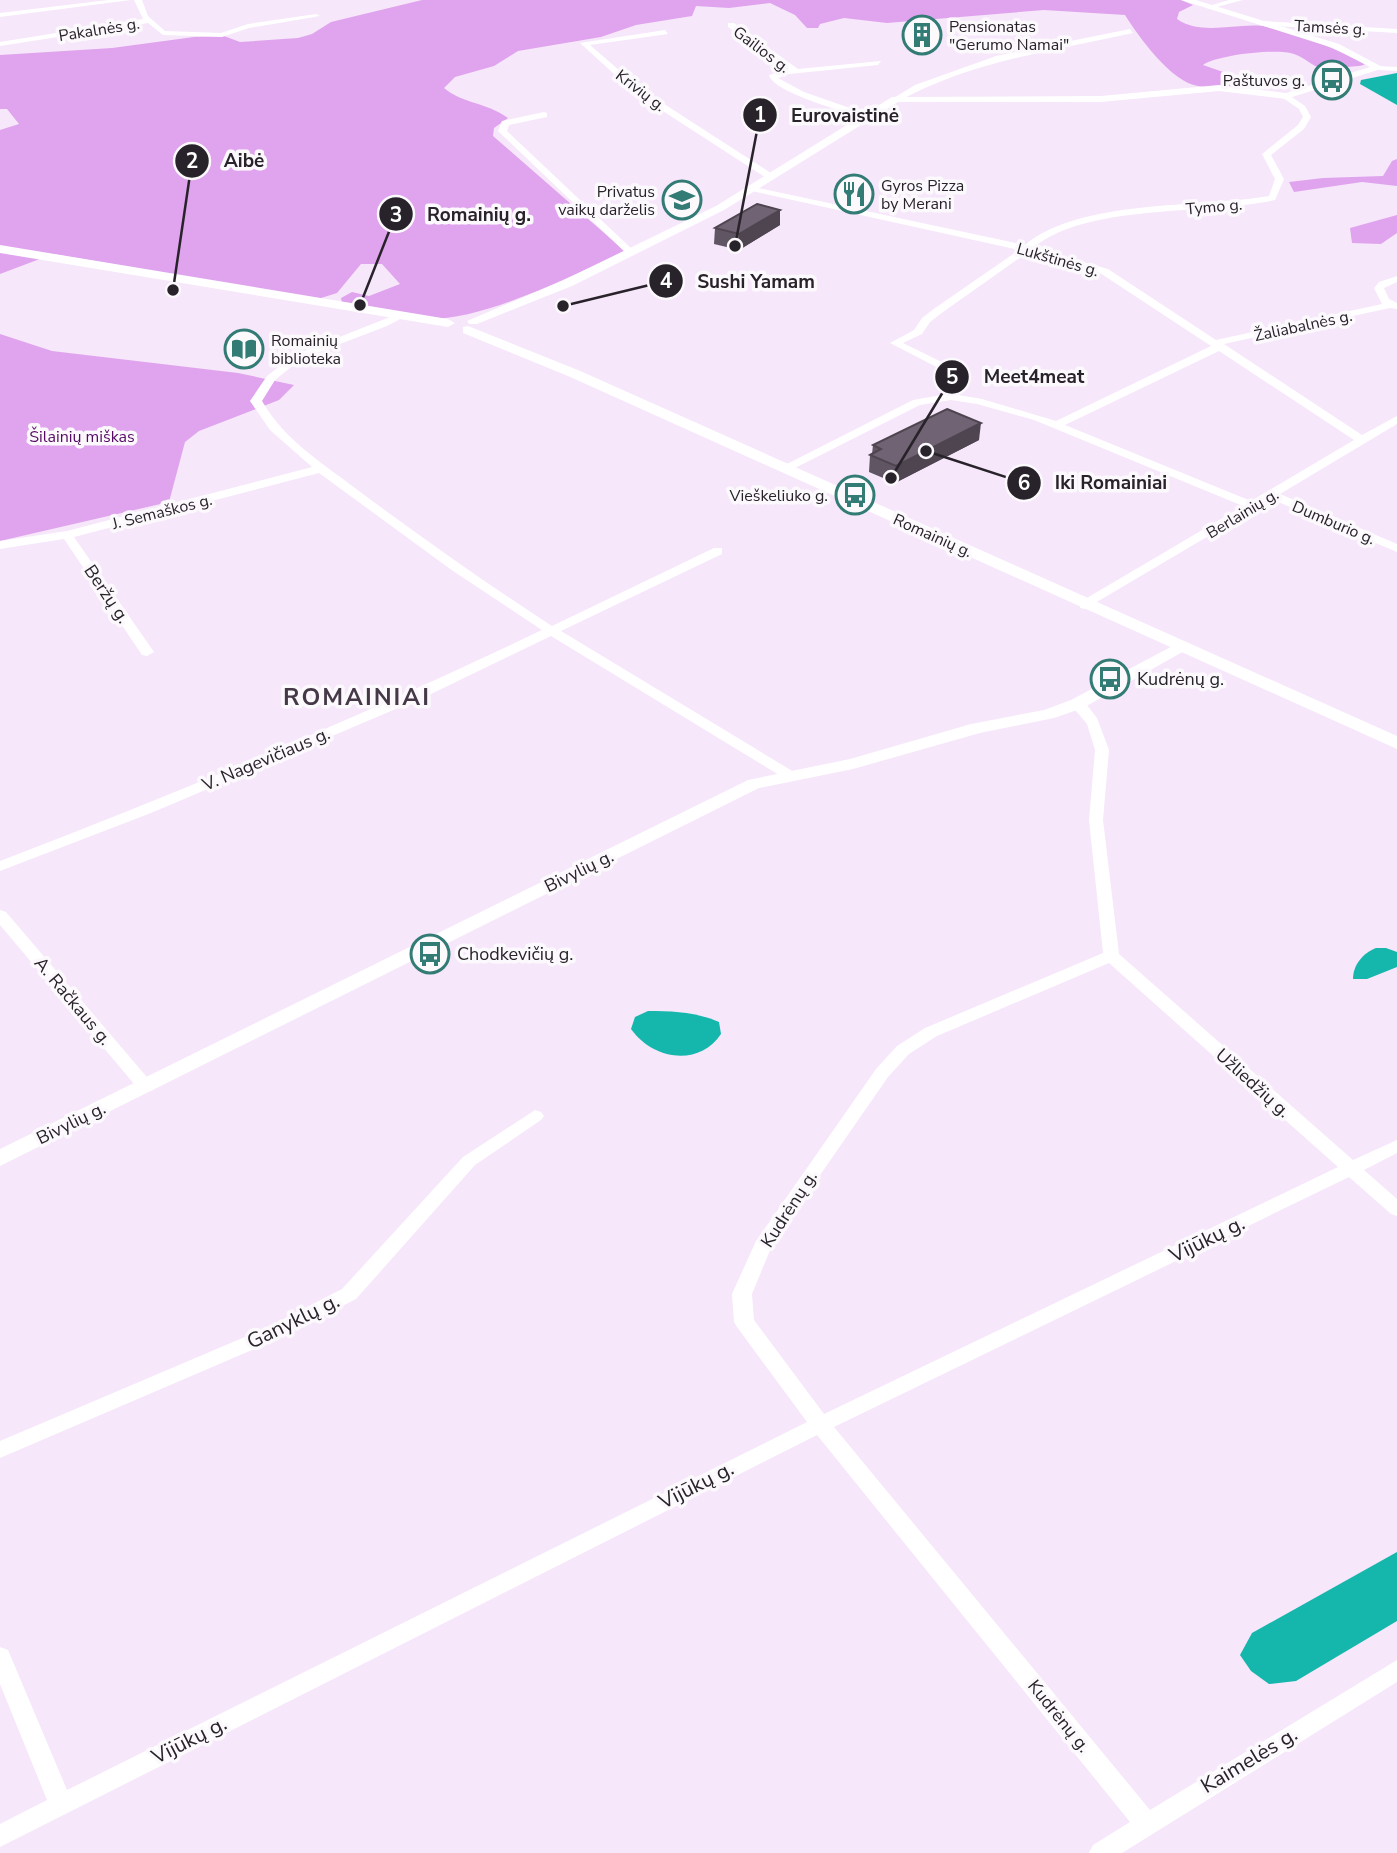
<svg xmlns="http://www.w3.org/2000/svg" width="1397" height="1853" font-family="'Nunito Sans',sans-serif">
<rect width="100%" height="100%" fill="#f6e7fa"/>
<g fill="#dfa4ed">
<path d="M 422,0 L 1181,0 L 1193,5 L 1179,12 L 1177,19 C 1202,36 1234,23 1263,26 C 1290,29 1341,51 1365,64 C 1361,68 1334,66 1322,69 C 1312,66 1304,57 1294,54 C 1276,48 1217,55 1203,65 L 1229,74 L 1247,87 C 1231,87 1213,89 1198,86 C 1171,82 1139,37 1125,15 L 1044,10 L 887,23 L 844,18 L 820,24 L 818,28 L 807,28 L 795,15 L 770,3 L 729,8 L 696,6 L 692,16 L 636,25 L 601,37 L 518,51 L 494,66 L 455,77 L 444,88 C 463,104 486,102 508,118 L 494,128 L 493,136 L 626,252 C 568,276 484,322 422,319 C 395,317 368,308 342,303 L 341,298 L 352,292 L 369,296 L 400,284 L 382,264 L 361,264 L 337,293 L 318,299 L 53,254 L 0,274 L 0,130 L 19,124 L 7,109 L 0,109 L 0,55 L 112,48 L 194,37 L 224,36 L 240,42 L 298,38 L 312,34 L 331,22 Z"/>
<path d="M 1397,159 L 1397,186 L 1362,182 L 1294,192 L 1289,182 L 1323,178 L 1383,176 L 1392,161 Z"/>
<path d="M 1397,215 L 1397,233 L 1381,244 L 1352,243 L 1350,228 Z"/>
<path d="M 0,334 L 52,351 L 238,373 L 294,385 L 279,400 L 199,431 L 185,442 L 169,502 L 0,541 Z"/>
</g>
<g fill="#15b6ac">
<path d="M 1397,73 L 1397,105 L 1360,84 L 1361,80 Z"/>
<path d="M 1376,948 L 1386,948 L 1397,952 L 1397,967 L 1367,979 L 1353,979 C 1353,965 1363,953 1376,948 Z"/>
<path d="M 648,1011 C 673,1011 696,1012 719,1022 L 721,1034 C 699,1067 653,1060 631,1029 L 635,1017 Z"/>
<path d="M 1397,1552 L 1397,1621 L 1296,1681 L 1269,1684 L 1251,1671 L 1240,1655 L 1252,1633 Z"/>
</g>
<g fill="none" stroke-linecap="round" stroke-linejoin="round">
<g fill="#fff" fill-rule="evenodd">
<path d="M 108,0 L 131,0 L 0,17 L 0,13 Z"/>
<path d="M 134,0 L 142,0 L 148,16 L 165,31 L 221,33 L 248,24 L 316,14 L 320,16 L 249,28 L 222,37 L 163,35 L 148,23 L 0,46 L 0,42 L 143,19 Z"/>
<path d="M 1229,0 L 1243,0 L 1209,9 L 1205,7 Z"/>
<path d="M 1262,21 L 1397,29 L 1397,33 L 1259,25 Z"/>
<path d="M 728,23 L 734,23 L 798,69 L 881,61 L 878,65 L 789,74 L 778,78 L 804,92 L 873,116 L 869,119 C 849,113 773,93 769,75 L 789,69 L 728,27 Z"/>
<path d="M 1130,29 L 1133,33 C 1053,51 972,61 899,101 L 892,99 L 915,85 L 996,56 Z"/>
<path d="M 665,30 L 668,34 L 590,45 L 641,89 L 774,175 L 774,179 L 768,179 L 635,93 L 580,43 Z"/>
<path d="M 1376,66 L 1397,67 L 1397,71 L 1379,70 Z"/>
<path d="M 1286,93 L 1305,106 L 1311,117 L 1304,129 L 1271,155 L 1284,179 L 1275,200 C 1208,215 1086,203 1033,248 L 1108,269 L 1216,340 L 1382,304 L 1374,288 L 1379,282 L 1397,276 L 1397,282 L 1384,288 L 1389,299 L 1397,303 L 1397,309 L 1390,308 L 1224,344 L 1362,435 L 1397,416 L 1397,424 L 1280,494 L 1397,544 L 1397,552 L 1271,499 L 1085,609 L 1080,608 L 1080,602 L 1243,506 L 1034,420 L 977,404 L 951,400 L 920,405 L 789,471 L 781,471 L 781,467 L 913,400 L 947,394 L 956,382 L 954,376 L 890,343 L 914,330 L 922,318 L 935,308 L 1019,250 L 752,191 L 747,188 L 749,186 L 1025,245 C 1079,199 1199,208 1269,196 L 1275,179 L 1262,154 L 1298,125 L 1303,117 L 1299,109 L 1283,98 L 1282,96 ZM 1028,252 L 1100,273 L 1211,346 L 1056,421 L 982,399 L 958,395 L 967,382 L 962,372 L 903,343 L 922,334 L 930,322 L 943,312 ZM 1219,351 L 1354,440 L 1251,501 L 1065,425 Z"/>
<path d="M 544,112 L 547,113 L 547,117 L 509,125 L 507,131 L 634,251 L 634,255 L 628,255 L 498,131 L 502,121 Z"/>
<path d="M 395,315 L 404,317 L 387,326 L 301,359 L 275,380 L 262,401 C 285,441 324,464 359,491 C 422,538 486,583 552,626 L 714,548 L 722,548 L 722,554 L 561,631 L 794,772 L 796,775 L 794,778 L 784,778 L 551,636 L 431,694 L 151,813 L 0,871 L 0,861 C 183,791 365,715 542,630 L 453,571 L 319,473 L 74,537 L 154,652 L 147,656 L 142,655 L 64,539 L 0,549 L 0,541 L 67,531 L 312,467 L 270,430 L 250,401 L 267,376 L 294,355 Z"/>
<path d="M 1077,700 L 1087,705 L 1097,718 L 1109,750 L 1103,820 L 1119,954 L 1353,1160 L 1397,1140 L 1397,1153 L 1364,1170 L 1397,1199 L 1397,1216 L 1391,1214 L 1349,1177 L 834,1427 L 1150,1810 L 1397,1660 L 1397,1682 L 1122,1853 L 1089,1853 L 1093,1845 L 1130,1822 L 817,1435 L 0,1847 L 0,1824 L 47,1800 L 0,1684 L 0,1647 L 8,1650 L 11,1657 L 67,1790 L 807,1422 L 737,1327 L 734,1322 L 732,1294 L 756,1241 L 876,1069 L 897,1046 L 925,1028 L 1103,953 L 1089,820 L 1095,750 L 1087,724 L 1070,704 ZM 1109,963 L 1338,1167 L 824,1414 L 754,1320 L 752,1294 L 773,1243 L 888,1077 L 909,1054 L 937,1036 Z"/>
<path d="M 0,910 L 6,912 L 152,1083 L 155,1087 L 152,1091 L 140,1091 L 0,925 Z"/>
<path d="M 535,1110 L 541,1112 L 544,1116 L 541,1120 L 475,1165 L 356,1299 L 280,1338 L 0,1458 L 0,1441 L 266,1328 L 342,1289 L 463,1157 Z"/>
</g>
<g fill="#fff" fill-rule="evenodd">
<path d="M 1181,0 L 1196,0 L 1339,44 L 1384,68 L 1286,99 L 1219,91 L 1101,102 L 898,102 L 724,210 L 572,286 L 477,324 L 469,324 L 467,321 L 564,280 L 716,206 L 892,97 L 1101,96 L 1219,85 L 1286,93 L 1370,67 L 1333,48 Z"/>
<path d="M 1180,642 L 1186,644 L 1188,647 L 1186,650 L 1083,708 L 1054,718 L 980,733 L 853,769 L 759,788 L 0,1166 L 0,1149 L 748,780 L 850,759 L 971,724 L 1044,710 L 1071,700 Z"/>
</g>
<g fill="#fff" fill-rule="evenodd">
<path d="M 0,245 L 448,319 L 455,323 L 448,327 L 0,253 Z"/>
<path d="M 468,326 L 578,370 L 1397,736 L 1397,749 L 568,376 L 463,333 L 463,327 Z"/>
</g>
</g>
<g fill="#605563">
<path d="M 780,225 L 739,250 L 714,244 L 715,228 Z"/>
<path d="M 979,440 L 895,483 L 869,472 L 870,455 L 872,454 L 873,445 Z"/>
</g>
<g fill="#4e4550">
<path d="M 780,210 L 780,225 L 739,250 L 739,234 Z"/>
<path d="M 981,423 L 979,440 L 895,483 L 896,466 Z"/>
</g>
<g fill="#706373" stroke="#4e4550" stroke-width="2">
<path d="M 757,204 L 780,210 L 739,234 L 715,228 Z"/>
<path d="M 947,409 L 981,423 L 896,466 L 870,455 L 881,449 L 873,445 Z"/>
</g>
<defs>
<symbol id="building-ring" viewBox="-11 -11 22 22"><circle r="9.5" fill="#fcf9fd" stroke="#337b75" stroke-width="1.5"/><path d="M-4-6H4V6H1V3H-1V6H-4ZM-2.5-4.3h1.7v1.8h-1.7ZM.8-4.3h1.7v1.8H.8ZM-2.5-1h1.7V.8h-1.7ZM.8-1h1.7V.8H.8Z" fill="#337b75"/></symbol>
<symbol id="bus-ring" viewBox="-11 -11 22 22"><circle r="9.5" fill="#fcf9fd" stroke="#337b75" stroke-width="1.5"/><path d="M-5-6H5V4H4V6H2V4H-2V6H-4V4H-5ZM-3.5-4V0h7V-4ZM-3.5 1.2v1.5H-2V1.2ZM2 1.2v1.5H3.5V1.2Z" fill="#337b75"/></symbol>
<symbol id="restaurant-ring" viewBox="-11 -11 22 22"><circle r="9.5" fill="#fcf9fd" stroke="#337b75" stroke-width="1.5"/><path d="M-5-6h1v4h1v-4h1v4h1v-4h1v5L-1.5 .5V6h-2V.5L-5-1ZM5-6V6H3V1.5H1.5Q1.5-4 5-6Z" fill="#337b75"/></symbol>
<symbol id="school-ring" viewBox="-11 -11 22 22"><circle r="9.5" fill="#fcf9fd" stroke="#337b75" stroke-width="1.5"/><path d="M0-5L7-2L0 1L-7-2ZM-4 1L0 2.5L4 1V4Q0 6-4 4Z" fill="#337b75"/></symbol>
<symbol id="library-ring" viewBox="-11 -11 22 22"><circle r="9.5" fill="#fcf9fd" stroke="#337b75" stroke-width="1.5"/><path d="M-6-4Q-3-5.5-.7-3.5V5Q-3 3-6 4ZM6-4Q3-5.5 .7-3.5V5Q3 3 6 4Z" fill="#337b75"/></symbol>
</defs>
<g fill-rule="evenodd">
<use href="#building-ring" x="900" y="13" width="44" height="44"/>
<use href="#bus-ring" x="1310" y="58" width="44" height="44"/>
<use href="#restaurant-ring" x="832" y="172" width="44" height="44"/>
<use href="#school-ring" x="660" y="178" width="44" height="44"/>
<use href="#library-ring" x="222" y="327" width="44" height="44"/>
<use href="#bus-ring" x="833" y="473" width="44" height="44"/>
<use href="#bus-ring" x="1088" y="657" width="44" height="44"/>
<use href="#bus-ring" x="408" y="932" width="44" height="44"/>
</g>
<g text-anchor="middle" stroke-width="7" stroke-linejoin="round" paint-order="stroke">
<g font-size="16" fill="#28232a" stroke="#fcf9fd" text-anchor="start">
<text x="949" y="32">Pensionatas<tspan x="949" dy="18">"Gerumo Namai"</tspan></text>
<text x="1305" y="86" text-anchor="end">Paštuvos g.</text>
<text x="881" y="191">Gyros Pizza<tspan x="881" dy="18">by Merani</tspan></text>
<text x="655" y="197" text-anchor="end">Privatus<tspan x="655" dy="18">vaikų darželis</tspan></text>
<text x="271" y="346">Romainių<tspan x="271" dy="18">biblioteka</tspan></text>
<text x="828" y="501" text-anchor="end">Vieškeliuko g.</text>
</g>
<g font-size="16" fill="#28232a" stroke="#fcf9fd">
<text transform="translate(1330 27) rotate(3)" y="6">Tamsės g.</text>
<text transform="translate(99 29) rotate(-9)" y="6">Pakalnės g.</text>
<text transform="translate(762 49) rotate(37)" y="6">Gailios g.</text>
<text transform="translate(641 90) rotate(37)" y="6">Krivių g.</text>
<text transform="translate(1214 206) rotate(-5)" y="6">Tymo g.</text>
<text transform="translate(1058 259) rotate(16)" y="6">Lukštinės g.</text>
<text transform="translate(1303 325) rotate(-12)" y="6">Žaliabalnės g.</text>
<text transform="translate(162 511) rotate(-14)" y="6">J. Semaškos g.</text>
<text transform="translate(1242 513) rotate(-31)" y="6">Berlainių g.</text>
<text transform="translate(1334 522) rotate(23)" y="6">Dumburio g.</text>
<text transform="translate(933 535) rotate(24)" y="6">Romainių g.</text>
</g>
<g font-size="16" fill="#550a64" stroke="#fcf9fd">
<text x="82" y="442">Šilainių miškas</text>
</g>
<g font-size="18" fill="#28232a" stroke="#fcf9fd">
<text transform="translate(107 594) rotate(56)" y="6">Beržų g.</text>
<text transform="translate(266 759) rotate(-23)" y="6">V. Nagevičiaus g.</text>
<text transform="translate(579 871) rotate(-26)" y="6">Bivylių g.</text>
<text transform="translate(73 1001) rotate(50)" y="6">A. Račkaus g.</text>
<text transform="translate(1253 1083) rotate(42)" y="6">Užliedžių g.</text>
<text transform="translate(71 1123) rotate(-26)" y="6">Bivylių g.</text>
<text transform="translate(789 1209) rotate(-57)" y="6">Kudrėnų g.</text>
<text transform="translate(1059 1716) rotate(51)" y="6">Kudrėnų g.</text>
</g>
<g font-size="18" fill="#28232a" stroke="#fcf9fd" text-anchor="start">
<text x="1137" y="685">Kudrėnų g.</text>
<text x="457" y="960">Chodkevičių g.</text>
</g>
<g font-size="21" fill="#28232a" stroke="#fcf9fd">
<text transform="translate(1207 1239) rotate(-26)" y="7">Vijūkų g.</text>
<text transform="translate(293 1321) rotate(-26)" y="7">Ganyklų g.</text>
<text transform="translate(696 1485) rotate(-27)" y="7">Vijūkų g.</text>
<text transform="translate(189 1740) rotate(-27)" y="7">Vijūkų g.</text>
<text transform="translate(1249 1760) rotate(-31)" y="7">Kaimelės g.</text>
</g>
<g font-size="24" font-weight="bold" letter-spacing="2" fill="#453948" stroke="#fcf9fd">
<text x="357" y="705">ROMAINIAI</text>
</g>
</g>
<path fill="none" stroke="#28232a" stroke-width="2.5" d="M735 246L760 115M173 290L192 161M360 305L396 214M563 306L666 281M891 478L952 377M926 451L1024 483"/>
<g fill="#28232a" stroke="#fcf9fd" stroke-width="2.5">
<circle cx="735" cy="246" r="7"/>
<circle cx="173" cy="290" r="7"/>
<circle cx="360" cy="305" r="7"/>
<circle cx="563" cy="306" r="7"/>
<circle cx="891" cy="478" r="7"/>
<circle cx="926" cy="451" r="7"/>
<circle cx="760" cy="115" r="18"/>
<circle cx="192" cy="161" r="18"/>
<circle cx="396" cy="214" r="18"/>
<circle cx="666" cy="281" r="18"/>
<circle cx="952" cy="377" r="18"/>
<circle cx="1024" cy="483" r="18"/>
</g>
<g font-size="21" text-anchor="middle" font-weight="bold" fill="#fff">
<text x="760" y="122">1</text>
<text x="192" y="168">2</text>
<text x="396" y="222">3</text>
<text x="666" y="288">4</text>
<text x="952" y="384">5</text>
<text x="1024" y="490">6</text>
</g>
<g font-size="19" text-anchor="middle" font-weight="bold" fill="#28232a" stroke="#fcf9fd" stroke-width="7" stroke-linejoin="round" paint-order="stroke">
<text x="845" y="122">Eurovaistinė</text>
<text x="244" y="167">Aibė</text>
<text x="479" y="221">Romainių g.</text>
<text x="756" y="288">Sushi Yamam</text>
<text x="1034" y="383">Meet4meat</text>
<text x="1111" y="489">Iki Romainiai</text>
</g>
</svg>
